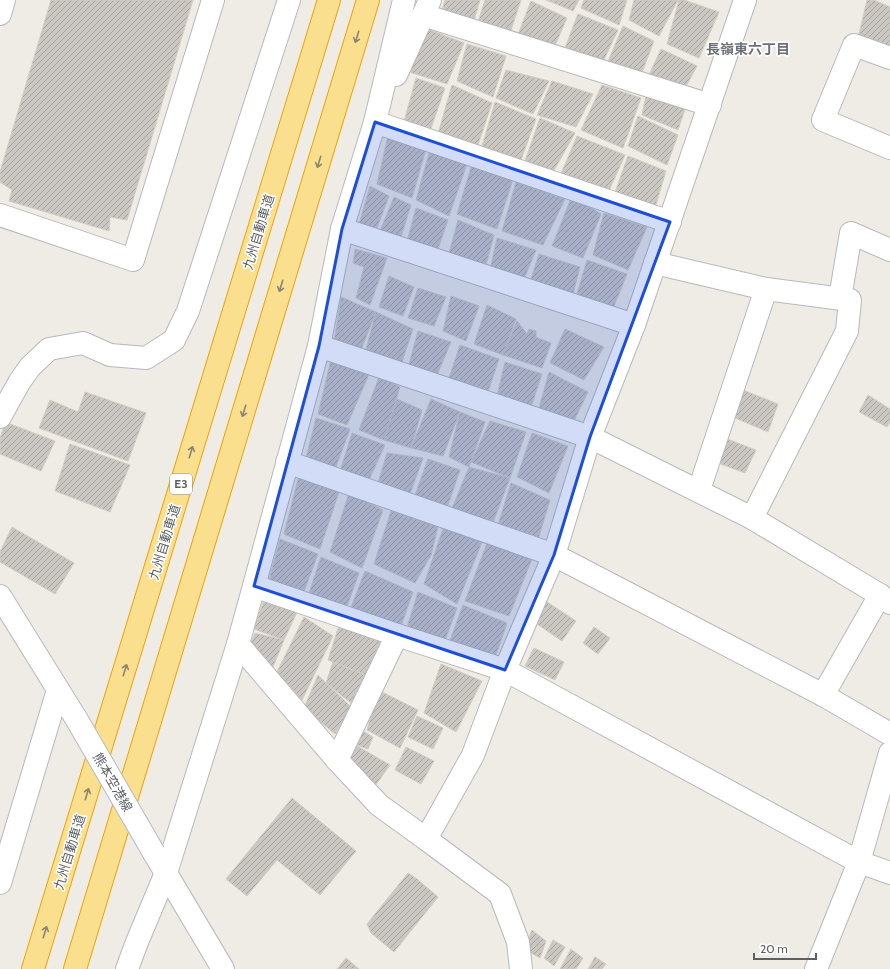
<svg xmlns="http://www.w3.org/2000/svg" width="890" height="969" font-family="Cabin,'Noto Sans JP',sans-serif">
<defs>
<pattern id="building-hatch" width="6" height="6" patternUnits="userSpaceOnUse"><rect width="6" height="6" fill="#cac6c1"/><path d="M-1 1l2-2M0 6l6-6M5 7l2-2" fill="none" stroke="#a7a4a0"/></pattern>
</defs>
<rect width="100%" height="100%" fill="#eeece4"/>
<g fill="url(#building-hatch)" stroke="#d2cdc2">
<path d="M 51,0 L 193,0 L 127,220 L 110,217 L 109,231 L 9,201 L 12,190 L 0,182 L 0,172 Z"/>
<path d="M 445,0 L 480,0 L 473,24 L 441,14 Z"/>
<path d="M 485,0 L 521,0 L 509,36 L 477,25 Z"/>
<path d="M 546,0 L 579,0 L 573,11 Z"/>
<path d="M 584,0 L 627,0 L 619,25 L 581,8 Z"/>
<path d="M 634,0 L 678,0 L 659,36 L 629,20 Z"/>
<path d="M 679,0 L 684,0 L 719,12 L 699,58 L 667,44 Z"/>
<path d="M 867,0 L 874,0 L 890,7 L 890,48 L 858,38 Z"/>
<path d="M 531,1 L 567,18 L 553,50 L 517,37 Z"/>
<path d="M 578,14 L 618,30 L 602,64 L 563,53 Z"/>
<path d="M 623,26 L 654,41 L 641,75 L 606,66 Z"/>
<path d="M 422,27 L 464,43 L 447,84 L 406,71 Z"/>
<path d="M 467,44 L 506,56 L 493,97 L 457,81 Z"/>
<path d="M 661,49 L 697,66 L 684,90 L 647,79 Z"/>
<path d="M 506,70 L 549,81 L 533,114 L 496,98 Z"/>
<path d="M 416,78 L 445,88 L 429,134 L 403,125 Z"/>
<path d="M 552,81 L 593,94 L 576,127 L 537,115 Z"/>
<path d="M 452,85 L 492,103 L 477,148 L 438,134 Z"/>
<path d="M 602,85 L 641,98 L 623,148 L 581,130 Z"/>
<path d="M 647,91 L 687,103 L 678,130 L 642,115 Z"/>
<path d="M 495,102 L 536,119 L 519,165 L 482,146 Z"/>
<path d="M 638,116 L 678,135 L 667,165 L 628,146 Z"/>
<path d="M 540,118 L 575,133 L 552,174 L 525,161 Z"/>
<path d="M 388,136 L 426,149 L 412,198 L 377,184 Z"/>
<path d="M 577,136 L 625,155 L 608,193 L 560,176 Z"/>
<path d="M 431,146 L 468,161 L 449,216 L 416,200 Z"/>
<path d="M 628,156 L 666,171 L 654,211 L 614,195 Z"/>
<path d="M 472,164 L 513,179 L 497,229 L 457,214 Z"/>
<path d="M 516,182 L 565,199 L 543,245 L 502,231 Z"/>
<path d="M 370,186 L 389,196 L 375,233 L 359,224 Z"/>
<path d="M 572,196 L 601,214 L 583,258 L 552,246 Z"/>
<path d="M 394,197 L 411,205 L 400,240 L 380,231 Z"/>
<path d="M 416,208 L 448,220 L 438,249 L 407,241 Z"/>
<path d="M 604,213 L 647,227 L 628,270 L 593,255 Z"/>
<path d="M 458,220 L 494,235 L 485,269 L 449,253 Z"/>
<path d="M 497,238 L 536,250 L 522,284 L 490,270 Z"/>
<path d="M 355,249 L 387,258 L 370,305 L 356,298 L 364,267 L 353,263 Z"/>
<path d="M 539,254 L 580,267 L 572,298 L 529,285 Z"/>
<path d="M 587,260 L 627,274 L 612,311 L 576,297 Z"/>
<path d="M 389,276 L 414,287 L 403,316 L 379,307 Z"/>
<path d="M 418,288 L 446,297 L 434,326 L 408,318 Z"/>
<path d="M 451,296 L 479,306 L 466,341 L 443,331 Z"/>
<path d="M 341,297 L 376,312 L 361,350 L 334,342 Z"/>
<path d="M 487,305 L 516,319 L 503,355 L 474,344 Z"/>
<path d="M 376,312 L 413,329 L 401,365 L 365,353 Z"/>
<path d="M 517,321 L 527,334 L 529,329 L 536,331 L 536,337 L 551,343 L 542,368 L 503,355 Z"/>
<path d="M 565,329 L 604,347 L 584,380 L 550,363 Z"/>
<path d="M 418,331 L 451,342 L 437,375 L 409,364 Z"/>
<path d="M 460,345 L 499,359 L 487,395 L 448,381 Z"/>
<path d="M 332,355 L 370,372 L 347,425 L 318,414 Z"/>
<path d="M 505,362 L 542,374 L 531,407 L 497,396 Z"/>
<path d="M 549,372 L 588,392 L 574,421 L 539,408 Z"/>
<path d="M 379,377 L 400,387 L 384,440 L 359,430 Z"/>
<path d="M 738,388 L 778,404 L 768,432 L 728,415 Z"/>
<path d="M 85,392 L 146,413 L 128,461 L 39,428 L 50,400 L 78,412 Z"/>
<path d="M 868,395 L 890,409 L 890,422 L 887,427 L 859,412 Z"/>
<path d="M 397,399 L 422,410 L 411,448 L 384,440 Z"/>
<path d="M 431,399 L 460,412 L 443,456 L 411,448 Z"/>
<path d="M 460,412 L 485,422 L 469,467 L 449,457 Z"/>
<path d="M 316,418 L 350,429 L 334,472 L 305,462 Z"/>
<path d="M 490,421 L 526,432 L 510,478 L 471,462 Z"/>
<path d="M 5,422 L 55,441 L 41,471 L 0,454 L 0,439 Z"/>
<path d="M 352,433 L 385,445 L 368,482 L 340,471 Z"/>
<path d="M 532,433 L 568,446 L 549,493 L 517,477 Z"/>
<path d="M 719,436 L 756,450 L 745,473 L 710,460 Z"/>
<path d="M 70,444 L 130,465 L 110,512 L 55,491 Z"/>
<path d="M 387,453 L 423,458 L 410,494 L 377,486 Z"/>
<path d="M 428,459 L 460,470 L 446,511 L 414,498 Z"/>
<path d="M 469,467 L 510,478 L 492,525 L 451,511 Z"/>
<path d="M 299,475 L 340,489 L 320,549 L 284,534 Z"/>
<path d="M 511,483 L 550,500 L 537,543 L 497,528 Z"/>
<path d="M 349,493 L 383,510 L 362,568 L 330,552 Z"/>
<path d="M 391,511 L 438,527 L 431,555 L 415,583 L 374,564 Z"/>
<path d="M 444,526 L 484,537 L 457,604 L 424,584 Z"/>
<path d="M 12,527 L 74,563 L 55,594 L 0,562 L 0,552 Z"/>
<path d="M 489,538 L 532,559 L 509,616 L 465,601 Z"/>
<path d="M 280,539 L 318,554 L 303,594 L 268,584 Z"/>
<path d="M 321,557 L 359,573 L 346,609 L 309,593 Z"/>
<path d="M 365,571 L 413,592 L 400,629 L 350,610 Z"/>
<path d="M 418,592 L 457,608 L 444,643 L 406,631 Z"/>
<path d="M 265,597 L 298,610 L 284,640 L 254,629 Z"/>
<path d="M 547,602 L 576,621 L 562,641 L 534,622 Z"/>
<path d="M 463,605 L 507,623 L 494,661 L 448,646 Z"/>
<path d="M 304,617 L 333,636 L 302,700 L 277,672 Z"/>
<path d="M 340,622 L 381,640 L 365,675 L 328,660 Z"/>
<path d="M 594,627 L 610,638 L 598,654 L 583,643 Z"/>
<path d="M 255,633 L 284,640 L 271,672 L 249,648 Z"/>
<path d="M 534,648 L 564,662 L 555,680 L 525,666 Z"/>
<path d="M 333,662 L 365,675 L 351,703 L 326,683 Z"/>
<path d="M 441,664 L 482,681 L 456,732 L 424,713 Z"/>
<path d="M 318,675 L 351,707 L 335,734 L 304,708 Z"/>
<path d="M 378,690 L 418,710 L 400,748 L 367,730 Z"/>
<path d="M 417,716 L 443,728 L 433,749 L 408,737 Z"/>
<path d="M 356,727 L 373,737 L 368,749 L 351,743 Z"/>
<path d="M 357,746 L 390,765 L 372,790 L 345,763 Z"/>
<path d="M 406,747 L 434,761 L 421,784 L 395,770 Z"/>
<path d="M 292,798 L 356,851 L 320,895 L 277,860 L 247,896 L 226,879 Z"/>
<path d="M 408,873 L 416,878 L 438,897 L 394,952 L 371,933 L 367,924 Z"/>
<path d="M 532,930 L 546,941 L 540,958 L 524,949 Z"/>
<path d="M 553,940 L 565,947 L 554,966 L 544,958 Z"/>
<path d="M 571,949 L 583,958 L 576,969 L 560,969 Z"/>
<path d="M 595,957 L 606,964 L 602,969 L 588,969 Z"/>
<path d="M 346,958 L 359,969 L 337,969 Z"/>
</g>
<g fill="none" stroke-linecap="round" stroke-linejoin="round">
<defs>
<g id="street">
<path d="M 0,14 L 4,0"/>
<path d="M 423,15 L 710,105"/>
<path d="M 890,58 L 854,45 L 823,120 L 890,148"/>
<path d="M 396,75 L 430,0"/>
<path d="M 375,122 L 670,222"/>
<path d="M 0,215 L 133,260 L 213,0"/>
<path d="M 342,229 L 634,325"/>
<path d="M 655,263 L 766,289 L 850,300 L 847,331 L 752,518"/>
<path d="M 840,298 L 851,233 L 890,250"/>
<path d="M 319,346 L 590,437 L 752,518 L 880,595 L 890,603"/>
<path d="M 0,417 L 20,381 L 30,367 L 49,349 L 83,343 L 110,355 L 146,358 L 174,340 L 188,311 L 289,0"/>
<path d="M 287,462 L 554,555 L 823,695 L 890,734"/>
<path d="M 699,490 L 766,289"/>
<path d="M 254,586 L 397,635 L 505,670 L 859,862 L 890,873"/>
<path d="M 238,644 L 337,760 L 379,805 L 426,839"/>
<path d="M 823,695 L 880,595"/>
<path d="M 337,760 L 397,635"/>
<path d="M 0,883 L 58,690"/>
<path d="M 127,969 L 137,942 L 166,873 L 238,644 L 254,586 L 319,346 L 342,229 L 375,122 L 404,0"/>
<path d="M 521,969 L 518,942 L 500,894 L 426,839 L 473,755 L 505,670 L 554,555 L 590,437 L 634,325 L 745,0"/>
<path d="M 816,969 L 859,862 L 890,753"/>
</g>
<g id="secondary">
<path d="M 0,596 L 77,720"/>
<path d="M 154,853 L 223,969"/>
</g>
<g id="highway">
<path d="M 33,969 L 329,0"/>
<path d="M 75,969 L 368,0"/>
</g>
</defs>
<use href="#street" stroke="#b6b9bd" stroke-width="24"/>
<use href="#secondary" stroke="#b7babf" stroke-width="24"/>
<use href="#highway" stroke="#eba407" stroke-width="24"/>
<use href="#street" stroke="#fff" stroke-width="22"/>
<use href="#secondary" stroke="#fff" stroke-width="22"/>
<use href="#highway" stroke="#fadf8f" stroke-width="22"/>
<defs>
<path id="secondary-bridge" d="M 77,720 L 154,853"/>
</defs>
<use href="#secondary-bridge" stroke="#b7babf" stroke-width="24" stroke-linecap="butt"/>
<use href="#secondary-bridge" stroke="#fff" stroke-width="22"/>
</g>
<defs><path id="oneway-shaft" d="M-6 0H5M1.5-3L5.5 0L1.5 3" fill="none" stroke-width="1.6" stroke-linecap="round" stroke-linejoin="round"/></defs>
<g stroke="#8b8571">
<use href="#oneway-shaft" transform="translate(357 37) rotate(107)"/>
<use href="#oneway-shaft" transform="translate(319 162) rotate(107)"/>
<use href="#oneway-shaft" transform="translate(281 286) rotate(107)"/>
<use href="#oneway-shaft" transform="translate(244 411) rotate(107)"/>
<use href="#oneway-shaft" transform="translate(191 452) rotate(-73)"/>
<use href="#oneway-shaft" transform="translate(125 670) rotate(-73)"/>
<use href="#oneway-shaft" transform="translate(87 794) rotate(-73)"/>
<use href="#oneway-shaft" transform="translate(45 932) rotate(-73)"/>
</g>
<path fill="#1d4ed8" fill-opacity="0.2" stroke="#1d4ed8" stroke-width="3" stroke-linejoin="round" d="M 375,122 L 670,222 L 590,437 L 554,555 L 505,670 L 254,586 L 319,346 L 342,229 Z"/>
<g text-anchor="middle" stroke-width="3" stroke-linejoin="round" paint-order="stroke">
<rect fill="#fff" stroke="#8d8f92" stroke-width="1" x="170" y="474" width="22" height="20" rx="3"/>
<g font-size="12" font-weight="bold" fill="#5c5f64">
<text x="181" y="488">E3</text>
</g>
<g font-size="13" fill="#5c5f64" stroke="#fff">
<text transform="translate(258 232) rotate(-73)" y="5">九州自動車道</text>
<text transform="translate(164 542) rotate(-73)" y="5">九州自動車道</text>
<text transform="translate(113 782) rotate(60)" y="5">熊本空港線</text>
<text transform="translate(69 852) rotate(-73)" y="5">九州自動車道</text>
</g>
<g font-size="14" font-weight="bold" fill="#6d7176" stroke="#fff">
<text x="748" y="54">長嶺東六丁目</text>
</g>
</g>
<path d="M754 953v6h62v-6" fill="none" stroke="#5c5f64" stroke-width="2"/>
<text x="760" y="953" font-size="12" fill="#5c5f64" stroke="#ffffff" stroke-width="3" paint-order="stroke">20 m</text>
</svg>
